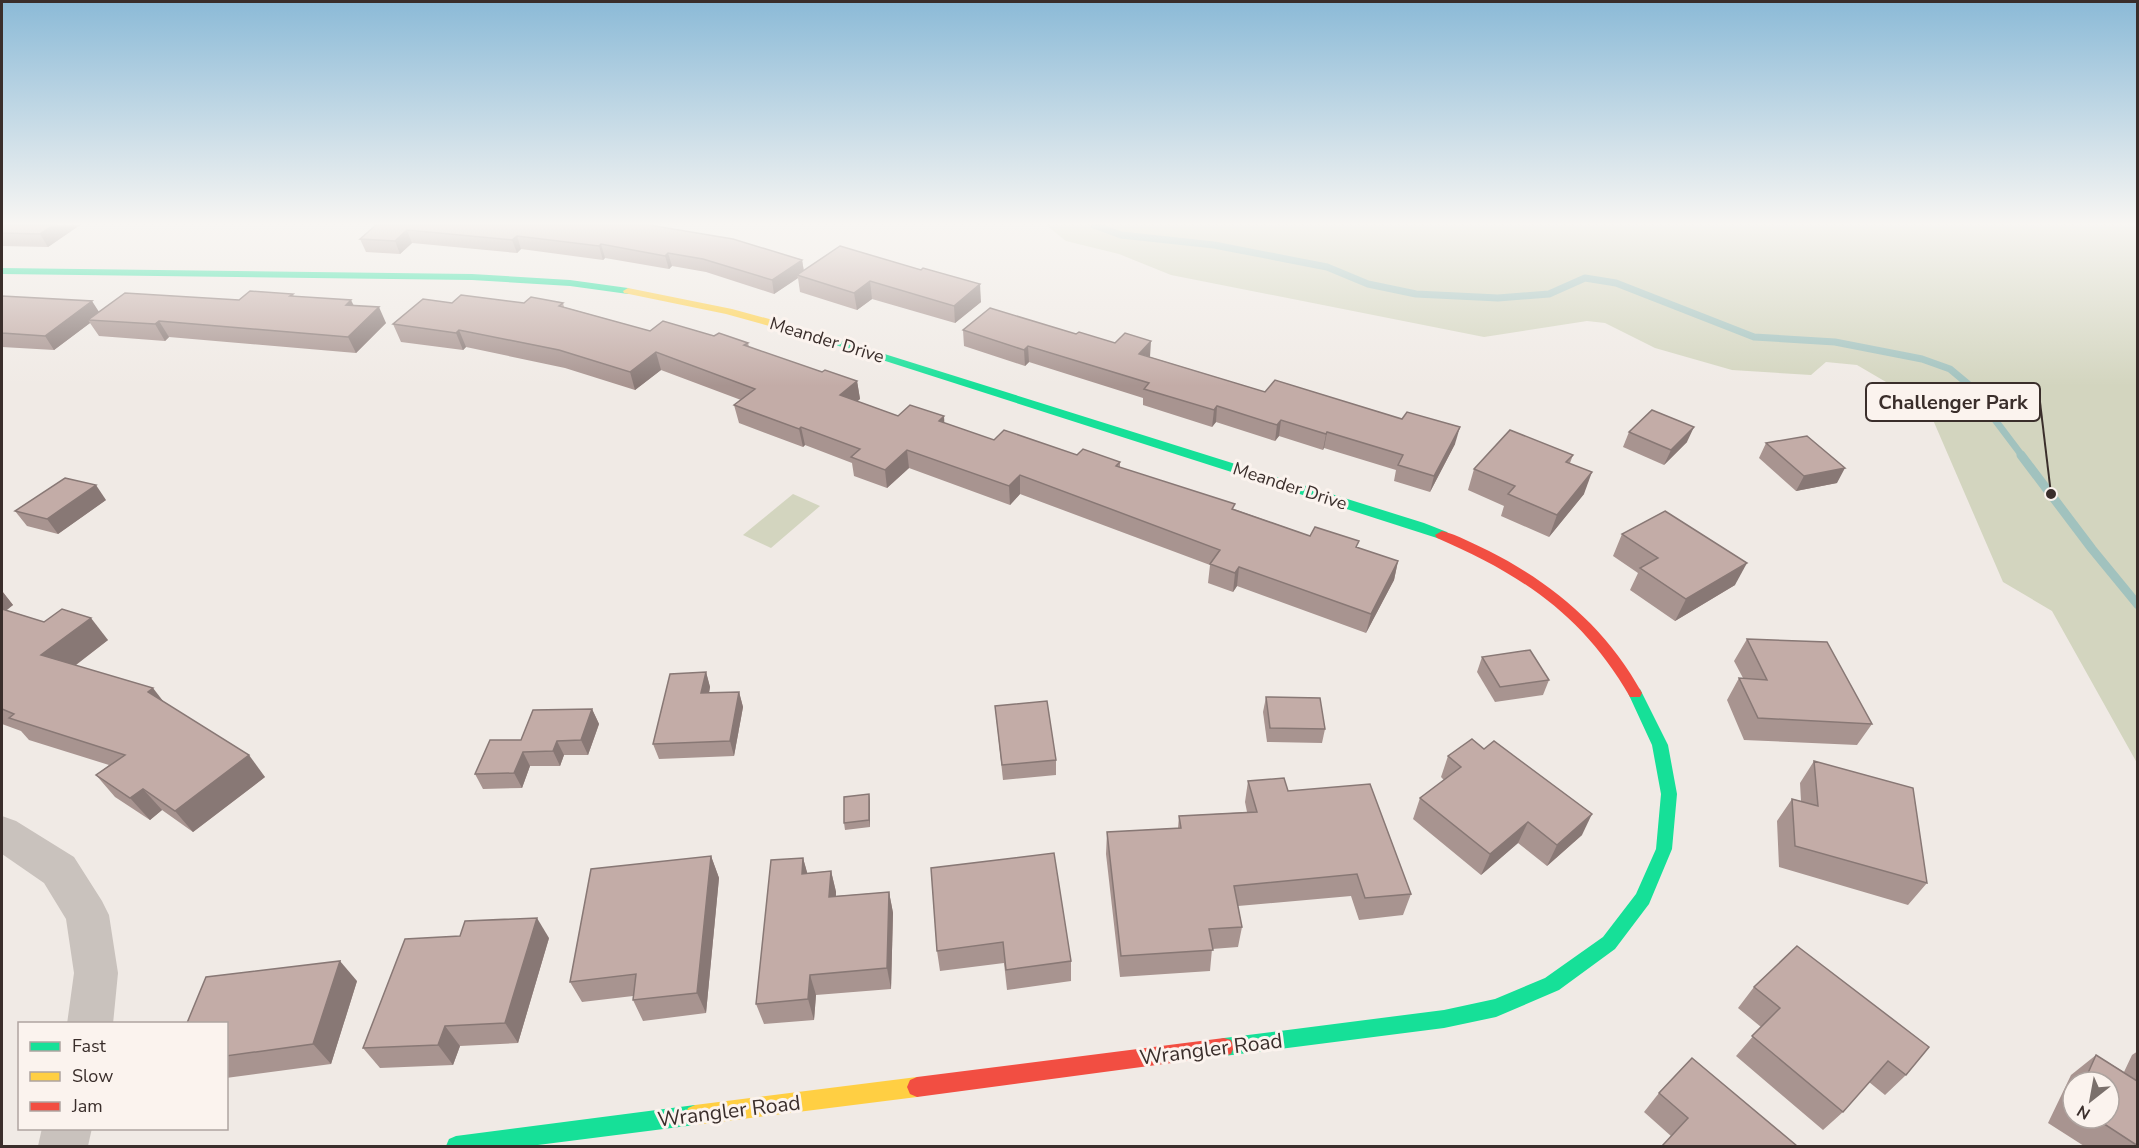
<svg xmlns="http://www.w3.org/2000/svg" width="2139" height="1148" font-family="'Nunito Sans',sans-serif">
<rect width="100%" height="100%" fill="#f0eae5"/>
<g fill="#d3d5bf">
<path d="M 1046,225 L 2137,225 L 2137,763 L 2052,611 L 2003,582 L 1927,406 L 1857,365 L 1826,362 L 1811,375 L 1732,370 L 1655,348 L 1605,323 L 1587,321 L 1484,337 L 1171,275 L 1119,254 L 1066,241 Z"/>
<path d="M 793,494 L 820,506 L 771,548 L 743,535 Z"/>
</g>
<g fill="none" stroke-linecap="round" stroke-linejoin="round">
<path stroke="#a1c2be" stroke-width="7" d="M 1094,225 L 1121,235 L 1214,245 L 1327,267 L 1368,284 L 1416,294 L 1498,298 L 1549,294 L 1585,278 L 1616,283 L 1754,337 L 1835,342 L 1922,359 L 1950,369 L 1968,384 L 2023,457"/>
<path stroke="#a1c2be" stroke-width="9" d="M 2021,455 L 2092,549 L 2138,605"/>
<g fill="#c9c2bd" fill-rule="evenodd">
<path d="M 2,816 L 16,821 L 74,857 L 102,901 L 109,915 L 118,973 L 113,1024 L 67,1024 L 74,973 L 66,919 L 44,883 L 2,854 Z"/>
<path d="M 42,1128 L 92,1128 L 88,1146 L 38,1146 Z"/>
</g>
<g fill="#16e098" fill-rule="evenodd">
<path d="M 2,268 L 472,274 L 570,280 L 628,288 L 633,291 L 628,294 L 570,286 L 472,280 L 2,274 Z"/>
<path d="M 827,336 L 1424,523 L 1447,532 L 1449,535 L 1442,539 L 1437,538 L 823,341 L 822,339 Z"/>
<path d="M 1635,687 L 1640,689 L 1668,745 L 1677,794 L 1672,849 L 1649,904 L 1615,949 L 1559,990 L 1496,1017 L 1444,1028 L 1224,1056 L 1217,1054 L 1214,1047 L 1217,1040 L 1224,1038 L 1444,1010 L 1495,999 L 1545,978 L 1603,937 L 1636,894 L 1656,849 L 1661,794 L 1652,745 L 1628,693 L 1630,689 Z"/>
<path d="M 695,1105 L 702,1108 L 705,1115 L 702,1122 L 695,1125 L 530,1146 L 446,1146 L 449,1139 L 456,1136 Z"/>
</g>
<g fill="#ffcf43" fill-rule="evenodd">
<path d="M 628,288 L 732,309 L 806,329 L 832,339 L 827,342 L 726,314 L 624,293 L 623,291 Z"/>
<path d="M 917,1077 L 924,1080 L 927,1087 L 924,1094 L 917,1097 L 695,1125 L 688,1122 L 685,1115 L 688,1108 L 695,1105 Z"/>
</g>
<g fill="#f24e42" fill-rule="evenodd">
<path d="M 1442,531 C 1458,535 1474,544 1489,551 C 1554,584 1607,629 1642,693 L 1640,697 L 1630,697 C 1583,615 1522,575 1437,538 L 1435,535 Z"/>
<path d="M 1224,1038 L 1231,1040 L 1234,1047 L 1231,1054 L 1224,1056 L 917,1097 L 910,1094 L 907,1087 L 910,1080 L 917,1077 Z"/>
</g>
</g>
<g fill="#a89490" fill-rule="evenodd">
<path d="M 2,225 L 80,225 L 48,247 L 2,246 Z"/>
<path d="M 376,225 L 649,225 L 802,260 L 804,271 L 840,246 L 981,302 L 955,323 L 872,299 L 857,310 L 800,292 L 798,278 L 774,294 L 706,272 L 672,266 L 669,269 L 605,258 L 603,260 L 521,249 L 517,253 L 412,243 L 400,254 L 366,252 L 360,239 Z"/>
<path d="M 293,294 L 294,297 L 354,306 L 386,323 L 356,353 L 169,337 L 165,341 L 99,336 L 90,323 L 54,350 L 2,347 L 2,296 L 99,312 L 239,300 Z"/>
<path d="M 452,303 L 563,303 L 564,307 L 650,331 L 714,336 L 748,343 L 749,347 L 822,372 L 857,381 L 860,399 L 857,401 L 898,416 L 944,416 L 944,423 L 994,440 L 1077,455 L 1120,462 L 1120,467 L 1234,509 L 1310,536 L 1358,548 L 1398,561 L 1394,580 L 1366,633 L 1237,586 L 1233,592 L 1208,583 L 1210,565 L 1020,494 L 1010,505 L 909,468 L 887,488 L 854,476 L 852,463 L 805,445 L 803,447 L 739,423 L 734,405 L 741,400 L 661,370 L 635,390 L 565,368 L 466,347 L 463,350 L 401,342 L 393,324 Z"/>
<path d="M 963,330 L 1150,357 L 1265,392 L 1455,444 L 1430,492 L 1394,481 L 1396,470 L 1324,448 L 1323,450 L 1279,436 L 1275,441 L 1216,422 L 1212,427 L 1143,405 L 1143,398 L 1029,362 L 1025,366 L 964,346 Z"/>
<path d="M 1629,432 L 1687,442 L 1664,465 L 1623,447 Z"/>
<path d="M 1766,443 L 1837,483 L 1796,491 L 1759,458 Z"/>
<path d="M 1573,455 L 1570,463 L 1584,494 L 1549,537 L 1501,516 L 1504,506 L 1468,490 L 1474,469 Z"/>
<path d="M 106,500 L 58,534 L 27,526 L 15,511 Z"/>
<path d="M 1622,534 L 1735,585 L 1675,621 L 1630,590 L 1638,573 L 1613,556 Z"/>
<path d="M 2,591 L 13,605 L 6,610 L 44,622 L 108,640 L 76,665 L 164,702 L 265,777 L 193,832 L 162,810 L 150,820 L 115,797 L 96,775 L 109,765 L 29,740 L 21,731 L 2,724 Z"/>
<path d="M 1747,639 L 1872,724 L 1857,745 L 1744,740 L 1727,700 L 1739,678 L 1743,678 L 1734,661 Z"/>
<path d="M 1482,657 L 1549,680 L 1543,695 L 1495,702 L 1477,672 Z"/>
<path d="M 706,672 L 710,687 L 709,693 L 739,692 L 743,707 L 734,756 L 659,759 L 653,744 Z"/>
<path d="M 1266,697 L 1325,729 L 1322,743 L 1267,742 L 1263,712 Z"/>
<path d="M 995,706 L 1056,760 L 1056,775 L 1003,780 Z"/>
<path d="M 592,709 L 599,724 L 588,755 L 564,755 L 560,766 L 530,766 L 522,788 L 483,789 L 475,774 L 521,740 Z"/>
<path d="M 1448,756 L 1582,835 L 1547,866 L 1518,843 L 1481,875 L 1413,819 L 1420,798 L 1444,780 L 1441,777 Z"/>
<path d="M 1814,761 L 1927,883 L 1908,905 L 1779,867 L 1777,821 L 1792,799 L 1801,801 L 1800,783 Z"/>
<path d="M 1248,781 L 1288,791 L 1411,894 L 1403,915 L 1359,920 L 1351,896 L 1238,906 L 1242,927 L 1238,947 L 1212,949 L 1210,971 L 1120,977 L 1106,854 L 1107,832 L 1178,828 L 1179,816 L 1247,812 L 1245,802 Z"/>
<path d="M 869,794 L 870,802 L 870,827 L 845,830 L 844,823 Z"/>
<path d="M 711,856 L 719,878 L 706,1013 L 643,1021 L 633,1000 L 633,996 L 582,1002 L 570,982 Z"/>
<path d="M 803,858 L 807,873 L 831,871 L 836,892 L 836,896 L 889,892 L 893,913 L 891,989 L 816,995 L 814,1020 L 764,1024 L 756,1004 Z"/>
<path d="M 931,868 L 1071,961 L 1071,981 L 1007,990 L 1004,963 L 940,971 L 937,951 Z"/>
<path d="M 549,938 L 518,1043 L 460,1046 L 453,1065 L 380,1068 L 363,1048 Z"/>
<path d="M 1797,946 L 1906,1075 L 1885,1095 L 1869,1082 L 1843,1112 L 1823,1130 L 1736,1056 L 1761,1027 L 1738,1008 L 1754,987 Z"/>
<path d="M 357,981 L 331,1064 L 226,1078 L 226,1023 Z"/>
<path d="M 2138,1051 L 2138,1146 L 2084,1146 L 2048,1123 L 2071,1075 L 2096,1055 L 2124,1072 L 2132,1055 ZM 2073,1082 L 2109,1082 L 2109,1118 L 2073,1118 Z"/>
<path d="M 1659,1093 L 1797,1146 L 1671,1136 L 1644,1112 Z"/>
</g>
<g fill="#887875">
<path d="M 53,225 L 80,225 L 48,247 L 40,234 Z"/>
<path d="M 407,230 L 412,243 L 400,254 L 395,241 Z"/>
<path d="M 517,236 L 521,249 L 517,253 L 512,240 Z"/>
<path d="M 601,244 L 605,258 L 603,260 L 599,246 Z"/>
<path d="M 668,253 L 672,266 L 669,269 L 665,256 Z"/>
<path d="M 802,260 L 804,273 L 797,275 L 798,278 L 774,294 L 772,280 Z"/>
<path d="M 870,281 L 872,299 L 857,310 L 854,293 Z"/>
<path d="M 980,284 L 981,302 L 955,323 L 954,306 Z"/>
<path d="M 351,300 L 359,316 L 346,305 Z"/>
<path d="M 92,301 L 101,315 L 88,320 L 90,323 L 54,350 L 45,336 Z"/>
<path d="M 379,307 L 386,323 L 356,353 L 348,337 Z"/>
<path d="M 159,321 L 169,337 L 165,341 L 155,324 Z"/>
<path d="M 459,330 L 466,347 L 463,350 L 456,333 Z"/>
<path d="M 1151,341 L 1150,357 L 1139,354 Z"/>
<path d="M 1028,346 L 1029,362 L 1025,366 L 1024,350 Z"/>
<path d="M 656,352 L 661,370 L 635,390 L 630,372 Z"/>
<path d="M 857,381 L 860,399 L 843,413 L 840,395 Z"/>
<path d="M 1217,406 L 1216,422 L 1212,427 L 1214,410 Z"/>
<path d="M 944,416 L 945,434 L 939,421 Z"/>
<path d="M 1281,420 L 1279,436 L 1275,441 L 1277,425 Z"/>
<path d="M 801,427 L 805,445 L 803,447 L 799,429 Z"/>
<path d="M 1460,427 L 1455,444 L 1430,492 L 1434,476 Z"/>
<path d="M 1694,427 L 1687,442 L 1664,465 L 1671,450 Z"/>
<path d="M 1327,432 L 1324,448 L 1323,450 L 1326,434 Z"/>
<path d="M 907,450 L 909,468 L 887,488 L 885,470 Z"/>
<path d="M 1845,468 L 1837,483 L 1796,491 L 1804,476 Z"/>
<path d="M 1592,472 L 1584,494 L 1549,537 L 1557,515 Z"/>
<path d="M 1020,475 L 1020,494 L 1010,505 L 1009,486 Z"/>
<path d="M 96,485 L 106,500 L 58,534 L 47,519 Z"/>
<path d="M 1398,561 L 1394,580 L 1366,633 L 1371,614 Z"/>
<path d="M 1747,563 L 1735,585 L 1675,621 L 1686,599 Z"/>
<path d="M 1239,567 L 1237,586 L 1233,592 L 1235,573 Z"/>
<path d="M 2,591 L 13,605 L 2,614 Z"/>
<path d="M 91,618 L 108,640 L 60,677 L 41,655 Z"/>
<path d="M 706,672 L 710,687 L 706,708 L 701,693 Z"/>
<path d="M 153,688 L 170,710 L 148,692 Z"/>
<path d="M 739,692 L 743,707 L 734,756 L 730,741 Z"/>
<path d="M 592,709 L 599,724 L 588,755 L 581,740 Z"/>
<path d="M 557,741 L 564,755 L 560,766 L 553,751 Z"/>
<path d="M 523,752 L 530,766 L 522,788 L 514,773 Z"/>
<path d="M 249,755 L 265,777 L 193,832 L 175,811 Z"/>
<path d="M 143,789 L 162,810 L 150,820 L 130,798 Z"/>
<path d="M 869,794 L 870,802 L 870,827 L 869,820 Z"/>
<path d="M 1592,814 L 1582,835 L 1547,866 L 1557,845 Z"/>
<path d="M 1528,822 L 1518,843 L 1481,875 L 1490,854 Z"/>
<path d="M 711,856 L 719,878 L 706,1013 L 697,993 Z"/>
<path d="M 803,858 L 809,879 L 802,874 Z"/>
<path d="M 831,871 L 836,892 L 835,918 L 829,897 Z"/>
<path d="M 889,892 L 893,913 L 891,989 L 887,968 Z"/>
<path d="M 537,918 L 549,938 L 518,1043 L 505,1023 Z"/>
<path d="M 340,961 L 357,981 L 331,1064 L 313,1044 Z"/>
<path d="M 810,975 L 816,995 L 814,1020 L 808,999 Z"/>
<path d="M 445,1026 L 460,1046 L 453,1065 L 438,1045 Z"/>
</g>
<g fill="#c3aca7" stroke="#887875" stroke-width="1.5">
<path d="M 2,225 L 53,225 L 40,234 L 2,233 Z"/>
<path d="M 376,225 L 649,225 L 733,239 L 802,260 L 772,280 L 703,259 L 668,253 L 665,256 L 601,244 L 599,246 L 517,236 L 512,240 L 407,230 L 395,241 L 360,239 Z"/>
<path d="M 840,246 L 921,270 L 923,268 L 980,284 L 954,306 L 870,281 L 854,293 L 797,275 Z"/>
<path d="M 250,291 L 293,294 L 290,296 L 351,300 L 346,305 L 379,307 L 348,337 L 159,321 L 155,324 L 88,320 L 125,293 L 239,300 Z"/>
<path d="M 461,295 L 524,303 L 531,297 L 563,303 L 559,306 L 650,331 L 663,321 L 714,336 L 719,333 L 748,343 L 744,345 L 822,372 L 825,370 L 857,381 L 840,395 L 898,416 L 910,405 L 944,416 L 939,421 L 994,440 L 1004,430 L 1077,455 L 1083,449 L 1120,462 L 1116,466 L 1235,504 L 1232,509 L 1310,536 L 1315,527 L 1359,541 L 1356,547 L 1398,561 L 1371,614 L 1239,567 L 1235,573 L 1210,564 L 1220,550 L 1020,475 L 1009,486 L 907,450 L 885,470 L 851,457 L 860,449 L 801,427 L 799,429 L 734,405 L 755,389 L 656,352 L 630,372 L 559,350 L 459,330 L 456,333 L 393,324 L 423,299 L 452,303 Z"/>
<path d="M 2,296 L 92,301 L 45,336 L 2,333 Z"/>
<path d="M 990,308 L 1076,334 L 1079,332 L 1115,343 L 1125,333 L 1151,341 L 1139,354 L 1265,392 L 1275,380 L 1402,419 L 1407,412 L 1460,427 L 1434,476 L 1398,465 L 1403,455 L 1327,432 L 1326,434 L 1281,420 L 1277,425 L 1217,406 L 1214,410 L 1144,389 L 1149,383 L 1028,346 L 1024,350 L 963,330 Z"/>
<path d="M 1652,410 L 1694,427 L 1671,450 L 1629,432 Z"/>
<path d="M 1510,430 L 1573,455 L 1566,462 L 1592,472 L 1557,515 L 1508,494 L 1515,486 L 1474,469 Z"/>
<path d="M 1807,436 L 1845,468 L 1804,476 L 1766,443 Z"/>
<path d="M 65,478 L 96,485 L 47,519 L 15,511 Z"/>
<path d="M 1665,511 L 1747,563 L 1686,599 L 1640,568 L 1658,558 L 1622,534 Z"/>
<path d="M 2,609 L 44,622 L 62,609 L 91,618 L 41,655 L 153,688 L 148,692 L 249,755 L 175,811 L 143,789 L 130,798 L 96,775 L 125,755 L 9,718 L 14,714 L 2,709 Z"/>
<path d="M 1747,639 L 1827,642 L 1872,724 L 1758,718 L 1739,678 L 1767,680 Z"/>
<path d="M 1530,650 L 1549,680 L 1500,687 L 1482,657 Z"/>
<path d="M 706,672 L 701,693 L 739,692 L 730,741 L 653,744 L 670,674 Z"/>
<path d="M 1266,697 L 1320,698 L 1325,729 L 1270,728 Z"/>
<path d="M 1047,701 L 1056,760 L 1002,765 L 995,706 Z"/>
<path d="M 592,709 L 581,740 L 557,741 L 553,751 L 523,752 L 514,773 L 475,774 L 490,740 L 521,740 L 533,710 Z"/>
<path d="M 1472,739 L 1484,749 L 1494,741 L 1592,814 L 1557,845 L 1528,822 L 1490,854 L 1420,798 L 1461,767 L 1448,756 Z"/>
<path d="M 1814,761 L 1913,788 L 1927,883 L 1795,846 L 1792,799 L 1818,806 Z"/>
<path d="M 1284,778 L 1288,791 L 1370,784 L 1411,894 L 1365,898 L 1357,874 L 1234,886 L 1242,927 L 1209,929 L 1213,950 L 1121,956 L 1107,832 L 1181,828 L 1179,816 L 1257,812 L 1248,781 Z"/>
<path d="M 869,794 L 869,820 L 844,823 L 844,797 Z"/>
<path d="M 1054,853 L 1071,961 L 1006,970 L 1003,942 L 937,951 L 931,868 Z"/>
<path d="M 711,856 L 697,993 L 633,1000 L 636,974 L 570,982 L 591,869 Z"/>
<path d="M 803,858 L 802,874 L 831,871 L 829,897 L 889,892 L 887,968 L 810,975 L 808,999 L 756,1004 L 771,860 Z"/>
<path d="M 537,918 L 505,1023 L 445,1026 L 438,1045 L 363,1048 L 405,939 L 460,936 L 465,921 Z"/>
<path d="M 1797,946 L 1929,1047 L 1906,1075 L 1888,1061 L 1843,1112 L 1752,1036 L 1780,1008 L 1754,987 Z"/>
<path d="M 340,961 L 313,1044 L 226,1056 L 226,1023 L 187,1023 L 206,977 Z"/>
<path d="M 2096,1055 L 2137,1081 L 2138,1080 L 2138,1146 L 2095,1118 L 2109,1118 L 2109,1082 L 2084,1082 Z"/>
<path d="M 1692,1058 L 1797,1146 L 1662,1146 L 1688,1118 L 1659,1093 Z"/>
</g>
<linearGradient id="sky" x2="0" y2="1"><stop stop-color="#8bbad7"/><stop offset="0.58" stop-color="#f8f6f3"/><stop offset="1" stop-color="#f8f6f3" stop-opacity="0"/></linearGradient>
<rect width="2139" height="386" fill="url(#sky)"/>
<g text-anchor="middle" stroke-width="6" stroke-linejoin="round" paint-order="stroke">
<g font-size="18" fill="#3a2e2b" stroke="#fbf3ee">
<text transform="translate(827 340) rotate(17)" y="6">Meander Drive</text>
<text transform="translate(1290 486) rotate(18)" y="6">Meander Drive</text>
</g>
<g font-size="21" fill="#3a2e2b" stroke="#fbf3ee">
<text transform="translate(1211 1049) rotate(-7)" y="7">Wrangler Road</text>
<text transform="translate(729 1111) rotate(-7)" y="7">Wrangler Road</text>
</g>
</g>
<path fill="none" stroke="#3a2e2b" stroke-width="2" d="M2051 494L2040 402"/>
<circle fill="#3a2e2b" stroke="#fbf3ee" stroke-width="2" cx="2051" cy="494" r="6"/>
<rect fill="#fbf3ee" stroke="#3a2e2b" stroke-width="2" x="1866" y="383" width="174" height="38" rx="6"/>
<g font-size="20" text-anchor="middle" font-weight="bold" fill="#3a2e2b">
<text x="1953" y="409">Challenger Park</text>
</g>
<rect width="2139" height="1148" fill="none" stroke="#3a2e2b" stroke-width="6"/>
<rect x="18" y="1022" width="210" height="108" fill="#fbf3ee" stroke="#aea4a0" stroke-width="1.5"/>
<rect x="30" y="1042" width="30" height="9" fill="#16e098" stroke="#aea4a0" stroke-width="1.5"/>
<text x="72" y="1052" font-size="18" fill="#3a2e2b">Fast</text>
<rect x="30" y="1072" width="30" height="9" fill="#ffcf43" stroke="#aea4a0" stroke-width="1.5"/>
<text x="72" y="1082" font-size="18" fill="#3a2e2b">Slow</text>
<rect x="30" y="1102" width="30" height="9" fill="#f24e42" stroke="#aea4a0" stroke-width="1.5"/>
<text x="72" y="1112" font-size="18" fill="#3a2e2b">Jam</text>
<g transform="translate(2091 1100) rotate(211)"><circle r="28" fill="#fbf3ee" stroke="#aea4a0" stroke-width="1.5"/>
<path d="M0-4.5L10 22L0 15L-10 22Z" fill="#7a706c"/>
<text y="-9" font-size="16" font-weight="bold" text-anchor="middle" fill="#3a2e2b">N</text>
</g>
</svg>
